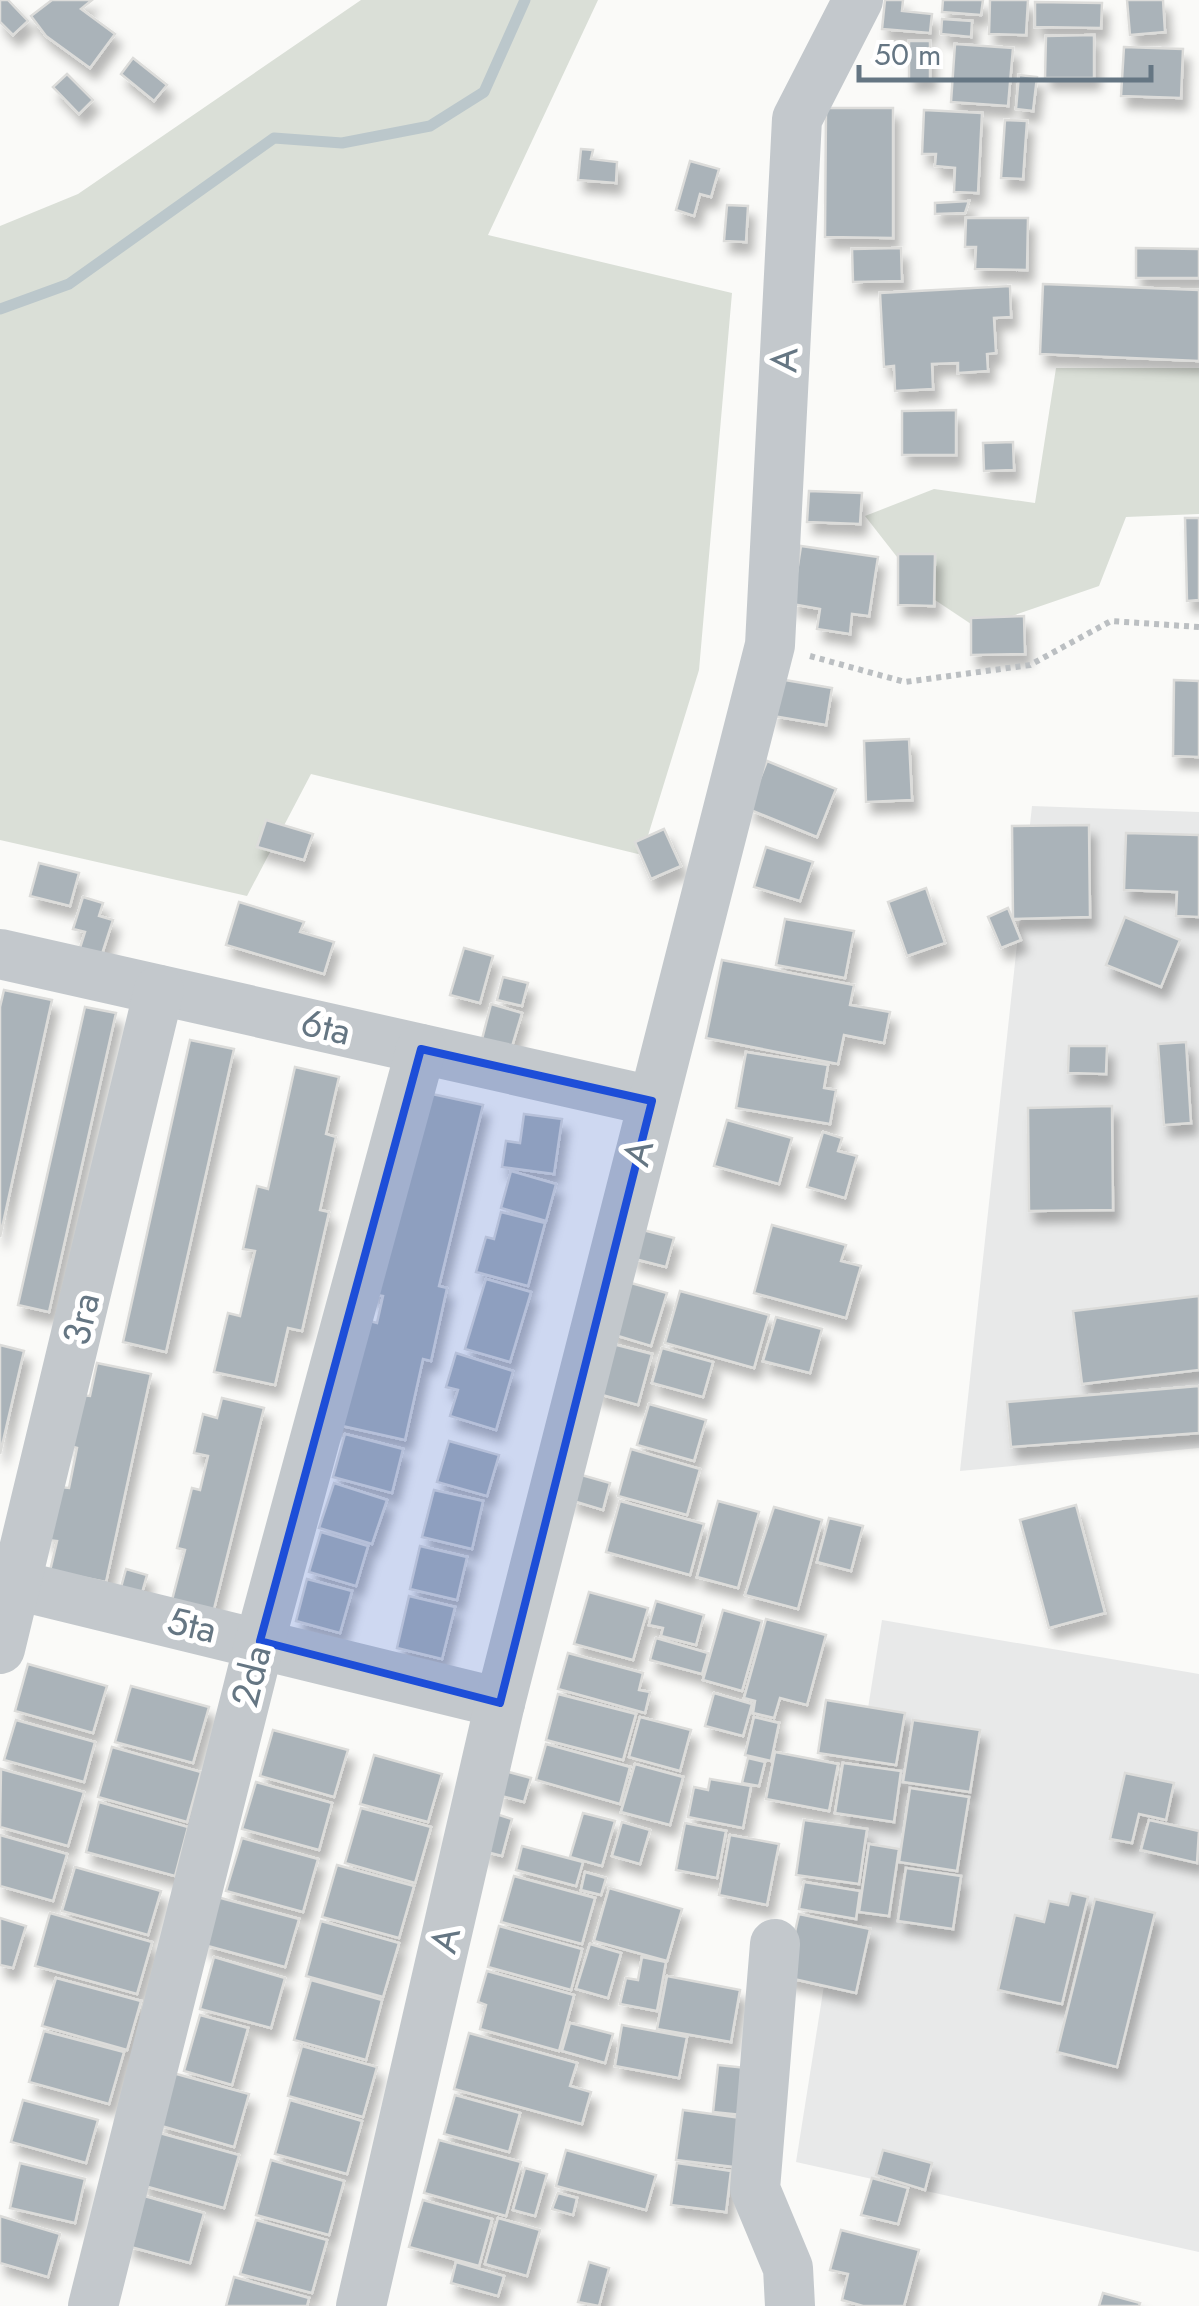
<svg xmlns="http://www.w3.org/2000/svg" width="1199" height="2306" font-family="Jost,sans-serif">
<defs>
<filter id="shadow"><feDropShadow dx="6" dy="11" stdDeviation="5" flood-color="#0004"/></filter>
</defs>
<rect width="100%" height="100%" fill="#fafaf8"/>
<g fill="#e8e9e9">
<path d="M 1032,806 L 1199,812 L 1199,1448 L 960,1471 Z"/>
<path d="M 882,1620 L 1199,1674 L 1199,2252 L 796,2162 Z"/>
</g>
<g fill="#dadfd7">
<path d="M 361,0 L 598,0 L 488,235 L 732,293 L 699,670 L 642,855 L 311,774 L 247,896 L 0,840 L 0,226 L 78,194 Z"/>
<path d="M 1056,368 L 1199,368 L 1199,514 L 1126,517 L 1099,586 L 977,628 L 926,594 L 865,516 L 934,489 L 1035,503 Z"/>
</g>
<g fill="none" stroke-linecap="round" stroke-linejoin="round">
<path stroke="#bbc7cb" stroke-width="11" d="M 0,309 L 69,284 L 274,138 L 342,143 L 430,126 L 484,92 L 525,0"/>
</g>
<g fill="#aab3b9" stroke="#dcdcda" stroke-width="2.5" filter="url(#shadow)">
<path d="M 0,0 L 8,0 L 28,21 L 13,35 L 0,22 Z"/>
<path d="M 52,0 L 92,0 L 81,9 L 115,34 L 90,68 L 46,36 L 31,16 Z"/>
<path d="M 885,0 L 903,0 L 902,11 L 932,14 L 930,33 L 882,29 Z"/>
<path d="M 943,0 L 983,0 L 981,15 L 942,12 Z"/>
<path d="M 990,0 L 1028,0 L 1026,35 L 989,34 Z"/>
<path d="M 1127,0 L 1163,0 L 1165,32 L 1130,35 Z"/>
<path d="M 1035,2 L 1102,3 L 1101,28 L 1035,27 Z"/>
<path d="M 942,19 L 972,21 L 971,37 L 941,34 Z"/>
<path d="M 1094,35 L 1094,78 L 1045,78 L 1046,36 Z"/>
<path d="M 909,41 L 930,41 L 930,79 L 909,80 Z"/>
<path d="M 955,44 L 1013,48 L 1008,106 L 951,102 Z"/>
<path d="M 1124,47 L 1183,49 L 1181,98 L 1121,96 Z"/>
<path d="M 133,58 L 167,85 L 154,101 L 121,74 Z"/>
<path d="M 67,74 L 93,100 L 79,114 L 53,87 Z"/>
<path d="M 1019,75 L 1037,77 L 1033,111 L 1016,109 Z"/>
<path d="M 826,108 L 893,108 L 893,238 L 825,237 Z"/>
<path d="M 924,110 L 982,113 L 978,193 L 954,192 L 955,168 L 935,166 L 936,154 L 922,154 Z"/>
<path d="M 1005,120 L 1027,121 L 1023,179 L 1001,178 Z"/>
<path d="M 581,149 L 593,150 L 591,159 L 617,162 L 616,183 L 578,180 Z"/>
<path d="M 690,161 L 719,169 L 711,197 L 700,194 L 694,216 L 676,210 Z"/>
<path d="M 969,201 L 965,213 L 935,214 L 935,203 Z"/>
<path d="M 727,205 L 748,206 L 746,242 L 724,241 Z"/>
<path d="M 966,218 L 1028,218 L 1027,270 L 975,269 L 976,247 L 965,247 Z"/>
<path d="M 901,248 L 902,281 L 853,282 L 852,249 Z"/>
<path d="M 1136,248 L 1199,249 L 1199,278 L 1136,278 Z"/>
<path d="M 1043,284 L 1199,290 L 1199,361 L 1040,354 Z"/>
<path d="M 1010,286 L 1011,317 L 994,318 L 996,353 L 987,354 L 988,371 L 958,373 L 958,363 L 932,364 L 933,389 L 895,391 L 894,366 L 884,367 L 880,293 Z"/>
<path d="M 956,410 L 956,455 L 902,455 L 902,411 Z"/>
<path d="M 1013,442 L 1014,470 L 984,471 L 983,443 Z"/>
<path d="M 809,491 L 862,493 L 860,524 L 807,522 Z"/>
<path d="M 1185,518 L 1199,518 L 1199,600 L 1187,601 Z"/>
<path d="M 801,546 L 878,557 L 869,616 L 852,614 L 850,634 L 817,629 L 820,609 L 792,604 Z"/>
<path d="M 898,554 L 935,554 L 934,606 L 898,605 Z"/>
<path d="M 1024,616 L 1025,654 L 971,655 L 971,618 Z"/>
<path d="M 779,679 L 832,688 L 826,725 L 773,716 Z"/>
<path d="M 1174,680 L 1199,681 L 1199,757 L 1173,756 Z"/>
<path d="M 909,739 L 912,800 L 866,802 L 864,741 Z"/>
<path d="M 767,761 L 836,789 L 817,837 L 748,809 Z"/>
<path d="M 266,820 L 313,834 L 304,860 L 257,847 Z"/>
<path d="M 1089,825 L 1090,917 L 1013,919 L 1012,826 Z"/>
<path d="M 664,829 L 681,866 L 651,879 L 635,842 Z"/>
<path d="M 1126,833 L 1199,835 L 1199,917 L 1176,916 L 1177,892 L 1124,890 Z"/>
<path d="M 766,847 L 813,862 L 800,901 L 754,887 Z"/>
<path d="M 39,863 L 79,873 L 70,906 L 30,896 Z"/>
<path d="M 926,888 L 945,943 L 907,956 L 888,902 Z"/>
<path d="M 83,897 L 103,903 L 99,916 L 113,920 L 101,957 L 79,951 L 85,932 L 73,929 Z"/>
<path d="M 239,902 L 304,922 L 300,932 L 334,942 L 324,974 L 226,945 Z"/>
<path d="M 1008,908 L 1021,940 L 1001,948 L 988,917 Z"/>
<path d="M 1125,917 L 1180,940 L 1161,987 L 1106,965 Z"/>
<path d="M 785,919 L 854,931 L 845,978 L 776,965 Z"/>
<path d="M 464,948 L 493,956 L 480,1003 L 450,995 Z"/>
<path d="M 722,960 L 854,985 L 850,1005 L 890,1012 L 884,1043 L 844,1035 L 838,1064 L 706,1038 Z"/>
<path d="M 503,977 L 528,983 L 522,1006 L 497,1000 Z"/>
<path d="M 4,990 L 52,1000 L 0,1237 L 0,1007 Z"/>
<path d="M 491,1004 L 522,1013 L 507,1063 L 478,1055 Z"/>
<path d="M 85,1007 L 116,1013 L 49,1312 L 18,1305 Z"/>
<path d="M 190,1040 L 234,1049 L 166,1352 L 123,1342 Z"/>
<path d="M 1186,1042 L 1191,1123 L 1164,1125 L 1158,1044 Z"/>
<path d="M 1069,1046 L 1107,1046 L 1106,1074 L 1068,1073 Z"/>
<path d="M 746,1052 L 828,1065 L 824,1088 L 836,1090 L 830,1124 L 736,1108 Z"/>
<path d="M 295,1067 L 339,1077 L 326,1134 L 336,1137 L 320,1210 L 329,1212 L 302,1331 L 288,1328 L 275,1385 L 214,1372 L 228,1313 L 240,1316 L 255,1251 L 243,1249 L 257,1186 L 268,1189 Z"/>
<path d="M 418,1091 L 483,1105 L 439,1286 L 447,1288 L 431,1361 L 423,1359 L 405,1440 L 329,1423 L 366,1320 L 377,1323 L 383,1296 L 371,1294 Z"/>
<path d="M 1112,1106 L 1113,1210 L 1029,1211 L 1028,1108 Z"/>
<path d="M 524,1114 L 562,1119 L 554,1174 L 502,1167 L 506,1141 L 520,1143 Z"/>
<path d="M 727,1120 L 792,1138 L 779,1184 L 714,1166 Z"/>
<path d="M 823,1132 L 842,1138 L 838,1151 L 857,1156 L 845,1198 L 807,1187 Z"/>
<path d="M 511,1171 L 556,1184 L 546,1221 L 501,1208 Z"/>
<path d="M 501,1212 L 545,1223 L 528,1286 L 476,1272 L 486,1237 L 494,1239 Z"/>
<path d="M 772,1225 L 846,1245 L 841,1261 L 861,1266 L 846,1318 L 754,1293 Z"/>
<path d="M 639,1229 L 674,1238 L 666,1267 L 631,1258 Z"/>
<path d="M 486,1279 L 531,1292 L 510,1362 L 465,1349 Z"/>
<path d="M 624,1281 L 667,1293 L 651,1346 L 608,1333 Z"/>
<path d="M 680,1291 L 769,1315 L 754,1368 L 665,1343 Z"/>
<path d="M 1199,1296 L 1199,1370 L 1082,1384 L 1073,1311 Z"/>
<path d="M 776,1317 L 822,1329 L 810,1373 L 763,1361 Z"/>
<path d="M 609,1343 L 652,1354 L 638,1405 L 595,1393 Z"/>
<path d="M 0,1345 L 24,1351 L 0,1454 Z"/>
<path d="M 662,1348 L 713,1362 L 703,1397 L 652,1383 Z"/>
<path d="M 456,1353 L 513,1371 L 496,1430 L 450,1416 L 458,1390 L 446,1387 Z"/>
<path d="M 97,1363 L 151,1374 L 106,1582 L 50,1571 L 57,1541 L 48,1540 L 60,1487 L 69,1488 L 77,1448 L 70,1446 L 81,1395 L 90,1396 Z"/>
<path d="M 1199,1386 L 1199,1433 L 1011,1447 L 1007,1402 Z"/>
<path d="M 222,1398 L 264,1408 L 213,1613 L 171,1604 L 185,1550 L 177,1548 L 192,1488 L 200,1490 L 208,1456 L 194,1453 L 203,1414 L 217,1418 Z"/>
<path d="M 649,1404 L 706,1420 L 694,1461 L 637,1445 Z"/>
<path d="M 345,1434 L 403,1449 L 392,1493 L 333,1477 Z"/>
<path d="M 449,1441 L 499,1455 L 487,1496 L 437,1482 Z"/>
<path d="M 631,1449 L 700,1469 L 687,1515 L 618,1496 Z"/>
<path d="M 578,1474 L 610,1483 L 603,1510 L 570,1500 Z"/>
<path d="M 334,1483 L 387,1500 L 372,1544 L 319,1528 Z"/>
<path d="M 434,1490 L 483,1501 L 472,1549 L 422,1537 Z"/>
<path d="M 620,1501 L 704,1524 L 690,1575 L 606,1552 Z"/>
<path d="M 718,1501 L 759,1512 L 738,1588 L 697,1577 Z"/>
<path d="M 1076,1505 L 1105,1613 L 1049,1628 L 1020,1520 Z"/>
<path d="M 774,1507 L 822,1520 L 798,1609 L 745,1595 Z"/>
<path d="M 829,1518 L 863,1526 L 851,1571 L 817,1562 Z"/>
<path d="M 321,1532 L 368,1546 L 356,1586 L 309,1572 Z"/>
<path d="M 420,1546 L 467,1557 L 457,1600 L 410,1589 Z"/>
<path d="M 126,1569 L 147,1575 L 138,1607 L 117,1602 Z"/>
<path d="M 307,1579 L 352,1591 L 340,1633 L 296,1621 Z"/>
<path d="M 589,1592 L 648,1608 L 633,1660 L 574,1644 Z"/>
<path d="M 409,1596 L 455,1607 L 442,1659 L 397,1648 Z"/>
<path d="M 656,1601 L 704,1615 L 696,1645 L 661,1636 L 663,1628 L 649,1625 Z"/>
<path d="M 723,1610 L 762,1621 L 742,1691 L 703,1680 Z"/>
<path d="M 766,1619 L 826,1635 L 807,1705 L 780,1698 L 774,1718 L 753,1713 L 755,1701 L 744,1698 Z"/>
<path d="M 656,1638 L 708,1653 L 702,1674 L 650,1660 Z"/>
<path d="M 568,1653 L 643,1673 L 639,1690 L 650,1692 L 645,1713 L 558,1689 Z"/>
<path d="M 28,1664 L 107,1686 L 93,1733 L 15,1711 Z"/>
<path d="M 131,1686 L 209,1707 L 193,1763 L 115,1742 Z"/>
<path d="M 714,1693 L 752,1704 L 743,1736 L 705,1726 Z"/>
<path d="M 558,1694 L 636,1714 L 623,1760 L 546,1740 Z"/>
<path d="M 826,1700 L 905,1713 L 896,1765 L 818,1753 Z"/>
<path d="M 640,1717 L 691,1730 L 680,1771 L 629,1757 Z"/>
<path d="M 754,1717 L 779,1723 L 771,1761 L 745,1755 Z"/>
<path d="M 16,1720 L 95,1742 L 84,1782 L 4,1760 Z"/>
<path d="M 913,1720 L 980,1730 L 970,1792 L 903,1782 Z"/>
<path d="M 273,1730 L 348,1750 L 334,1797 L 260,1776 Z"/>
<path d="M 546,1744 L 630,1767 L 620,1804 L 536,1780 Z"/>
<path d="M 112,1747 L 201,1772 L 187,1822 L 98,1797 Z"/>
<path d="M 775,1752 L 838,1764 L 829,1811 L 766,1799 Z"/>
<path d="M 374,1755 L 442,1774 L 428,1822 L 360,1804 Z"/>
<path d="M 748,1758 L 765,1762 L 759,1786 L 742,1783 Z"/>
<path d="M 843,1763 L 901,1771 L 894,1822 L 835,1813 Z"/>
<path d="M 635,1764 L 683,1777 L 670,1825 L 621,1812 Z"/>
<path d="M 1,1769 L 84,1792 L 68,1846 L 0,1827 Z"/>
<path d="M 505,1771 L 531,1778 L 524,1802 L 498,1795 Z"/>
<path d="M 1125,1773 L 1174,1783 L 1166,1820 L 1139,1814 L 1132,1843 L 1110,1839 Z"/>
<path d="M 710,1779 L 751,1786 L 743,1828 L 688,1817 L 694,1787 L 708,1790 Z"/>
<path d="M 256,1782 L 332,1803 L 319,1850 L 242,1829 Z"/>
<path d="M 910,1788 L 969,1797 L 957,1871 L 899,1862 Z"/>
<path d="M 99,1802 L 188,1827 L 175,1876 L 86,1852 Z"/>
<path d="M 361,1808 L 431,1827 L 415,1883 L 345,1863 Z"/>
<path d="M 493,1813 L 512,1819 L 502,1856 L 483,1851 Z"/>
<path d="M 583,1813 L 615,1821 L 602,1866 L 570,1857 Z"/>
<path d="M 804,1820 L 867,1829 L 859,1884 L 796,1875 Z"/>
<path d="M 1149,1820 L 1199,1831 L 1197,1863 L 1141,1850 Z"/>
<path d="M 622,1822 L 650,1830 L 640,1864 L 612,1856 Z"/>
<path d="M 685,1823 L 726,1831 L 717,1878 L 676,1870 Z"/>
<path d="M 0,1835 L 67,1854 L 53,1901 L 0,1886 Z"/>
<path d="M 730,1835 L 779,1844 L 767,1905 L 719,1895 Z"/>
<path d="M 242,1838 L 318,1859 L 303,1912 L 226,1891 Z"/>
<path d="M 869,1844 L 899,1849 L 889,1916 L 859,1912 Z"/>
<path d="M 522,1846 L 583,1862 L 576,1886 L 516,1870 Z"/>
<path d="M 337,1865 L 414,1886 L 399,1938 L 322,1917 Z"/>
<path d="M 75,1867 L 161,1891 L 148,1935 L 62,1911 Z"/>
<path d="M 906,1868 L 961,1876 L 953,1929 L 898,1921 Z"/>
<path d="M 585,1872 L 606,1878 L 601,1895 L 581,1890 Z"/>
<path d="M 514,1876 L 595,1898 L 582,1944 L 501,1922 Z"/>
<path d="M 804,1882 L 860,1891 L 856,1919 L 799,1909 Z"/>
<path d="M 609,1888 L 682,1909 L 667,1961 L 594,1941 Z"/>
<path d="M 1071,1893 L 1088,1897 L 1062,2004 L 998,1990 L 1015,1915 L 1044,1922 L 1049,1901 L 1068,1905 Z"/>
<path d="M 217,1897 L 299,1919 L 285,1967 L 204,1945 Z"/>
<path d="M 1095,1899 L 1155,1913 L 1117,2067 L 1057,2052 Z"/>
<path d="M 50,1913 L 152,1942 L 137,1994 L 35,1966 Z"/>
<path d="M 799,1914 L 870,1929 L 856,1993 L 785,1977 Z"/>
<path d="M 0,1918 L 26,1926 L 13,1968 L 0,1965 Z"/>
<path d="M 321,1921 L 399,1943 L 383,1997 L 306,1976 Z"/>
<path d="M 499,1926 L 582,1949 L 571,1990 L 488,1967 Z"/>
<path d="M 590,1944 L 621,1953 L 608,1998 L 576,1989 Z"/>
<path d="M 214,1957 L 285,1978 L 271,2028 L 200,2009 Z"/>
<path d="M 642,1957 L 666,1962 L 657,2011 L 620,2004 L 626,1978 L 638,1980 Z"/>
<path d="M 487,1971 L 574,1995 L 559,2051 L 480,2029 L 486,2005 L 478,2002 Z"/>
<path d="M 667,1976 L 740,1990 L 731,2042 L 657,2029 Z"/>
<path d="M 56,1978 L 141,2001 L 127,2050 L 42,2026 Z"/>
<path d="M 311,1980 L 382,2000 L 366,2060 L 294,2040 Z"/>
<path d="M 200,2015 L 248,2028 L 232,2085 L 184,2071 Z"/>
<path d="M 570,2023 L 613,2034 L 605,2063 L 562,2051 Z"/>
<path d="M 622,2025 L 687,2037 L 679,2078 L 615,2066 Z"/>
<path d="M 44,2031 L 124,2052 L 109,2104 L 29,2082 Z"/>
<path d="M 469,2033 L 577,2063 L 570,2086 L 591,2092 L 582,2124 L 454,2089 Z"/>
<path d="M 302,2046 L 377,2067 L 363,2117 L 288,2096 Z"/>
<path d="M 718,2065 L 747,2068 L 742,2115 L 713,2112 Z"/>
<path d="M 173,2073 L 249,2094 L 234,2147 L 158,2125 Z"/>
<path d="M 455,2095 L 520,2113 L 509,2152 L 444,2134 Z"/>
<path d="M 23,2100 L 98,2120 L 86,2163 L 11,2142 Z"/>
<path d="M 290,2100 L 362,2121 L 347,2174 L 275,2154 Z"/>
<path d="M 683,2110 L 741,2118 L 734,2167 L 676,2160 Z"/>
<path d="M 156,2132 L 239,2155 L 224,2208 L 141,2185 Z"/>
<path d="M 439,2140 L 521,2162 L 506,2216 L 424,2193 Z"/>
<path d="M 566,2150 L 656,2175 L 646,2210 L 556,2186 Z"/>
<path d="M 883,2150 L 932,2163 L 925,2190 L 876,2175 Z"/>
<path d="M 271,2160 L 344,2181 L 329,2235 L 256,2215 Z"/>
<path d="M 20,2163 L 85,2179 L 75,2223 L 10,2208 Z"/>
<path d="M 677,2163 L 731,2171 L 726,2212 L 671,2205 Z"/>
<path d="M 525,2168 L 547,2174 L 535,2216 L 513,2210 Z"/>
<path d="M 872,2178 L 908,2188 L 898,2224 L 861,2215 Z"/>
<path d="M 558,2193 L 577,2198 L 573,2215 L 552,2209 Z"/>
<path d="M 141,2195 L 204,2213 L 190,2263 L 127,2246 Z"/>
<path d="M 423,2200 L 492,2219 L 479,2266 L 409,2247 Z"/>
<path d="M 0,2216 L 60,2234 L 48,2277 L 0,2263 Z"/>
<path d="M 498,2218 L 540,2230 L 527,2276 L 485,2264 Z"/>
<path d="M 256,2220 L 327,2240 L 312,2293 L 240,2274 Z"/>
<path d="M 841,2230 L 919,2250 L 904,2306 L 863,2306 L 842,2300 L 848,2274 L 830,2270 Z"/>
<path d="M 456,2262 L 504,2276 L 498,2296 L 451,2283 Z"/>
<path d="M 589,2262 L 609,2268 L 599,2306 L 578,2302 Z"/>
<path d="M 234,2277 L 309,2298 L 307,2306 L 226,2306 Z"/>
<path d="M 1103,2293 L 1140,2303 L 1139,2306 L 1099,2306 Z"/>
</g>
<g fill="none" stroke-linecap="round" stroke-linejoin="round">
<path stroke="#bbbfc2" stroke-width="6" stroke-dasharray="5 5" stroke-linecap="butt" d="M 810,656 L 905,682 L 1030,665 L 1111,621 L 1199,627"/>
<g stroke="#c3c8cc" stroke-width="50">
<path d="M 0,954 L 652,1101"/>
<path d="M 0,1581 L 500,1703"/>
<path d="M 0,1649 L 159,990"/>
<path d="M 775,1944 L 755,2189 L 788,2268 L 790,2306"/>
<path d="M 93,2306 L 260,1641 L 421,1049"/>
<path d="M 361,2306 L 500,1703 L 770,645 L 797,119 L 858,0"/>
</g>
</g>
<path fill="#1d4ed8" fill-opacity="0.2" stroke="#1d4ed8" stroke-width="8" stroke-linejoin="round" d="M 421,1049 L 652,1101 L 500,1703 L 260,1641 Z"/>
<g text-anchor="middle" stroke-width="10" stroke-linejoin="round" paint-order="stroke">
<g font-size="38" fill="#657683" stroke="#fff">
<text transform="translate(784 360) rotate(-87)" y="13">A</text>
<text transform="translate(326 1027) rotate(13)" y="13">6ta</text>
<text transform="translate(638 1153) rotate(-76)" y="13">A</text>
<text transform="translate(81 1319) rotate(-77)" y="13">3ra</text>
<text transform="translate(192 1625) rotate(13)" y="13">5ta</text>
<text transform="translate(251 1676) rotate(-76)" y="13">2da</text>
<text transform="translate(445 1940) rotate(-77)" y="13">A</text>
</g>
</g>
<path d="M859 65v15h292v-15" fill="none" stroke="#657683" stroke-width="5"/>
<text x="874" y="65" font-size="30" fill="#657683" stroke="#ffffff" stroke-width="8" paint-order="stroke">50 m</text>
</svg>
